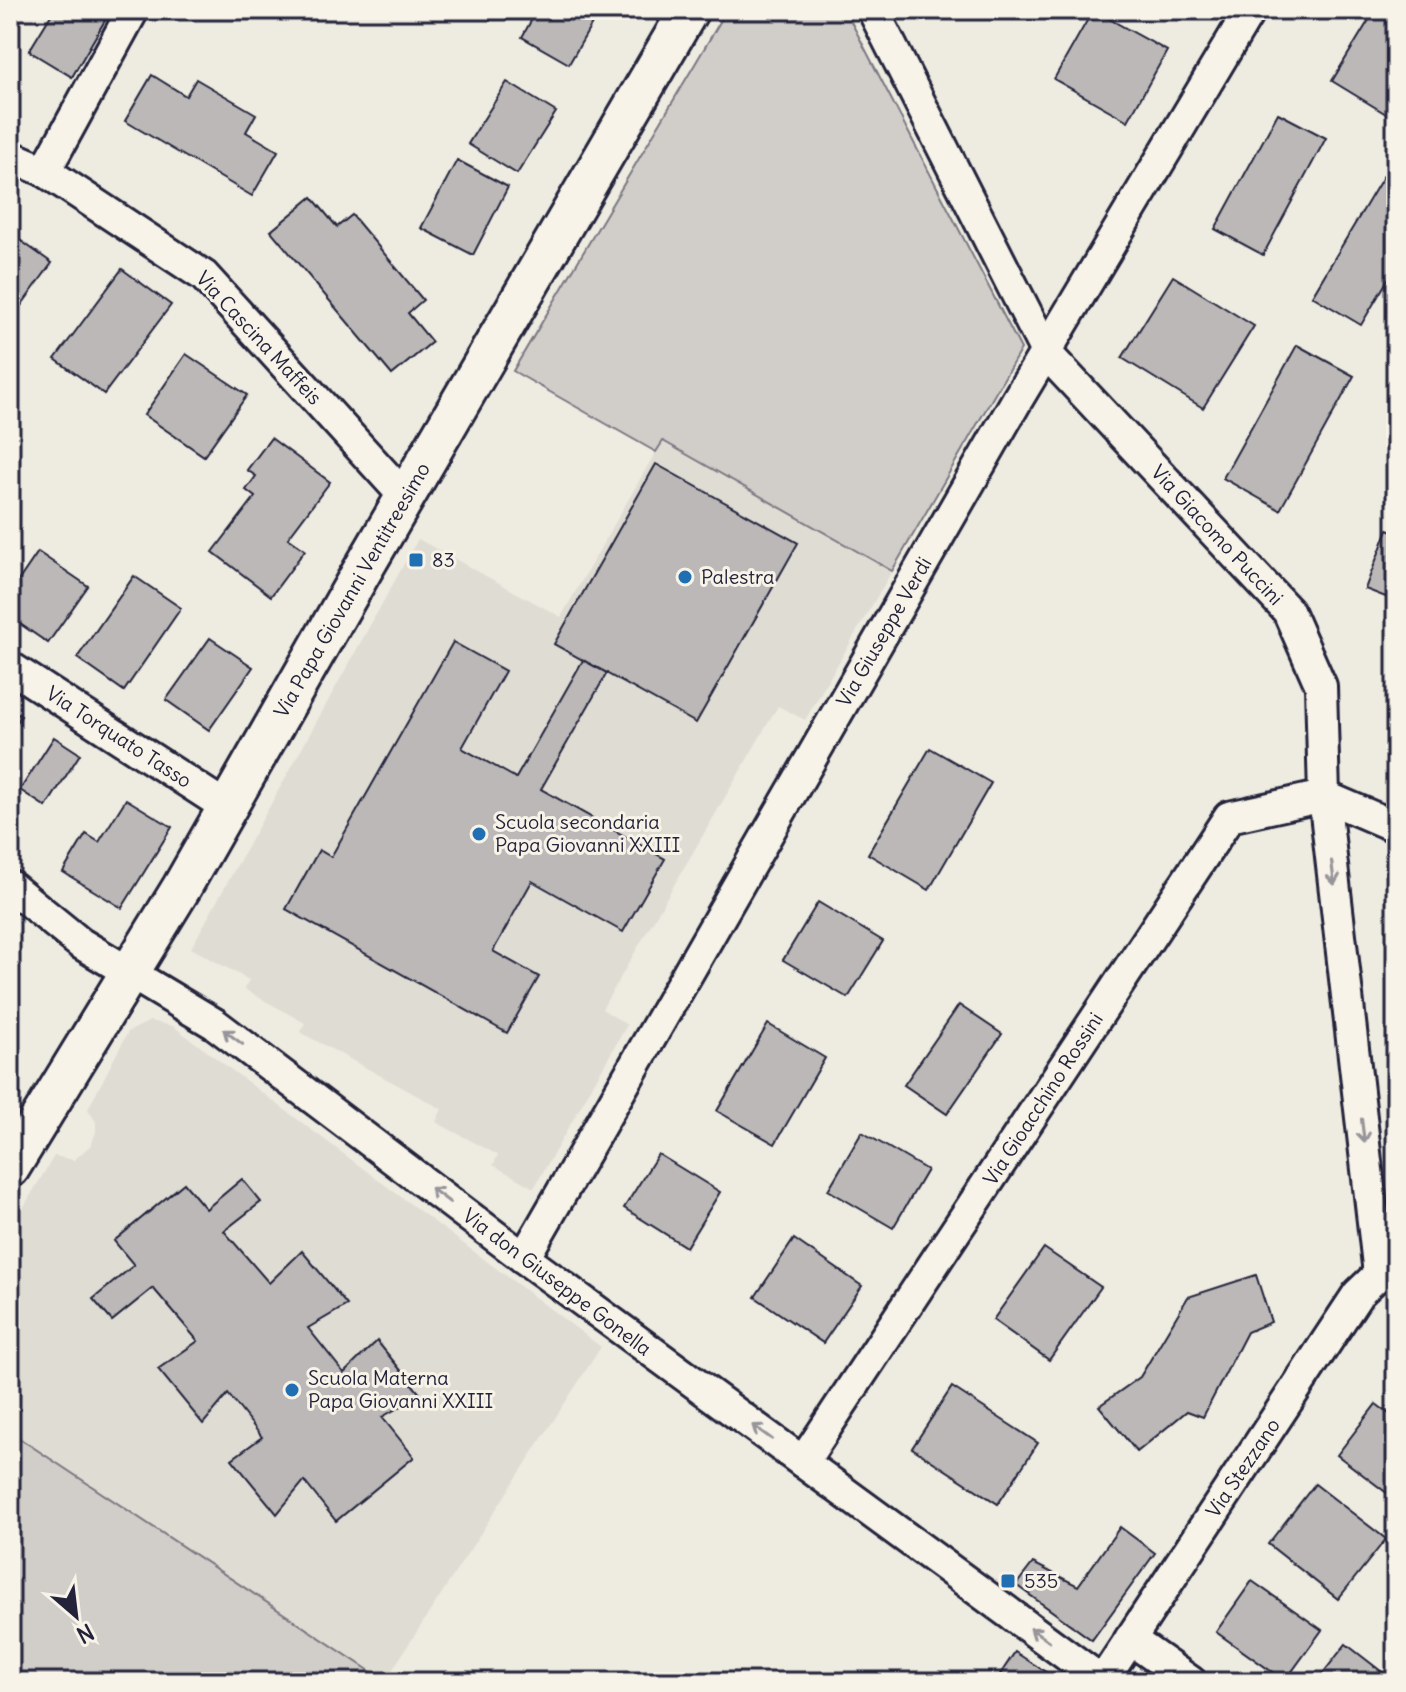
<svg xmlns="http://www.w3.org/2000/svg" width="1406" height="1692" font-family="Delius,sans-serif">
<rect width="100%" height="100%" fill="#eeebe1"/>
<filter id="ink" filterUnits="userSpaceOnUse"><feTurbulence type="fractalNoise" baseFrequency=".0125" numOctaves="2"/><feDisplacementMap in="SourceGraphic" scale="16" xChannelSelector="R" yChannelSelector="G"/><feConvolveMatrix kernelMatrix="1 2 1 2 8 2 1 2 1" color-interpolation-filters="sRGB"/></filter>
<g filter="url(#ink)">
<g fill="#dfdcd4">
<path d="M 662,441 L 892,571 L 805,720 L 778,706 L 602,1009 L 627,1025 L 534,1188 L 493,1165 L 498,1155 L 436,1122 L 442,1109 L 300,1032 L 305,1023 L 244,989 L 249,980 L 191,948 L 418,539 L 561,617 Z"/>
<path d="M 150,1021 L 173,1026 L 601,1347 L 385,1681 L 10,1432 L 10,1230 L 54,1156 L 74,1160 L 91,1145 L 96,1132 L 96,1122 L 88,1109 L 128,1032 Z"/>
</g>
<g fill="#d1cdc9" stroke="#7a7882" stroke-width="2">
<path d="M 727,10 L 845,10 L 1021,349 L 892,571 L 663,441 L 656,452 L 513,371 Z"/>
<path d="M 10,1432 L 385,1681 L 10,1682 Z"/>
</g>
<g fill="#bbb8b7" stroke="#22223b" stroke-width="2">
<path d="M 54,10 L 111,10 L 72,77 L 29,51 Z"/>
<path d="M 537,10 L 600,10 L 569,64 L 522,37 Z"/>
<path d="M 1093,10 L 1167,51 L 1128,121 L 1054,79 Z"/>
<path d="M 1375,10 L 1396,10 L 1396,120 L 1332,81 Z"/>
<path d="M 152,75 L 186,96 L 196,79 L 256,114 L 246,132 L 278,151 L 252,196 L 125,121 Z"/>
<path d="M 507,82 L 556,112 L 517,174 L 468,144 Z"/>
<path d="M 1278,113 L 1326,138 L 1263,255 L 1215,229 Z"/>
<path d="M 457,160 L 508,187 L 473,255 L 421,228 Z"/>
<path d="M 1384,175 L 1396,182 L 1396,266 L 1361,325 L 1312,296 Z"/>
<path d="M 312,197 L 337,227 L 352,215 L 423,300 L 408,313 L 432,342 L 392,375 L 271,231 Z"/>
<path d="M 10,233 L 52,263 L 10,321 Z"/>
<path d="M 122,269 L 171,305 L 104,394 L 55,359 Z"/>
<path d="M 1173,276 L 1254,326 L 1203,408 L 1122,358 Z"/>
<path d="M 1297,345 L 1354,376 L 1280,510 L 1223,478 Z"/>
<path d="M 186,354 L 247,395 L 204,456 L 144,415 Z"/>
<path d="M 271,438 L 330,482 L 288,538 L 305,550 L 271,596 L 213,552 L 255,497 L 246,490 L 256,476 L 247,470 Z"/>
<path d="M 656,464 L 798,543 L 696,723 L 554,644 Z"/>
<path d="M 1388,529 L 1396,532 L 1396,601 L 1365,589 Z"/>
<path d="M 38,552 L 88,586 L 48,643 L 10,617 L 10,593 Z"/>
<path d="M 134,576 L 181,608 L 124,691 L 77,658 Z"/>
<path d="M 210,638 L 253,667 L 209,730 L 166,700 Z"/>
<path d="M 453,642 L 505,671 L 462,748 L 516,778 L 583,660 L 607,673 L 541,789 L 665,859 L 623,932 L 532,881 L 493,951 L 539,977 L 507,1033 L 286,909 L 319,850 L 331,857 Z"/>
<path d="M 10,709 L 21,716 L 10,733 Z"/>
<path d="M 54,737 L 80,754 L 46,807 L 20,790 Z"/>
<path d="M 930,748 L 991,783 L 929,890 L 868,854 Z"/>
<path d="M 126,799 L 172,827 L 122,908 L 63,872 L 86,834 L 99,842 Z"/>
<path d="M 818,902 L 883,941 L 848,998 L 783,960 Z"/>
<path d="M 959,1005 L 1002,1034 L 947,1114 L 904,1085 Z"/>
<path d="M 768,1024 L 825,1058 L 775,1144 L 717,1111 Z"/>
<path d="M 862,1132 L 927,1170 L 893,1228 L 828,1190 Z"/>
<path d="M 658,1154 L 720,1192 L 686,1247 L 624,1208 Z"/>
<path d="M 242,1179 L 261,1202 L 224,1231 L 269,1283 L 302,1251 L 347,1305 L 308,1328 L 344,1373 L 377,1341 L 421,1395 L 382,1417 L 414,1457 L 336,1521 L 304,1481 L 277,1514 L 232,1459 L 262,1437 L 228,1394 L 203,1424 L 158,1369 L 198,1341 L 153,1288 L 112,1321 L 93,1299 L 134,1265 L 114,1241 L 184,1183 L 206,1209 Z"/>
<path d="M 794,1239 L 862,1286 L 823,1343 L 755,1297 Z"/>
<path d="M 1044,1248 L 1101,1287 L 1049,1360 L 993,1320 Z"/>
<path d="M 1256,1275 L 1271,1322 L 1247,1332 L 1203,1417 L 1187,1411 L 1137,1452 L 1099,1406 L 1140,1377 L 1188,1297 Z"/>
<path d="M 952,1387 L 1038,1443 L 998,1504 L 912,1448 Z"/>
<path d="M 1376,1404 L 1396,1419 L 1396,1500 L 1337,1455 Z"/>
<path d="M 1315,1484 L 1386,1539 L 1338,1599 L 1268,1544 Z"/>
<path d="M 1120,1527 L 1155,1553 L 1092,1640 L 1016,1585 L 1033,1563 L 1078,1586 Z"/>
<path d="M 1252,1581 L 1322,1630 L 1285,1681 L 1216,1632 Z"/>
<path d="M 1346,1644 L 1395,1682 L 1316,1682 Z"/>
<path d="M 1015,1652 L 1061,1682 L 995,1682 Z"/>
</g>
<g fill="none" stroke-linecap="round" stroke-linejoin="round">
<defs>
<g id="minor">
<path d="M 873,10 L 1047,354 L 1288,611 L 1321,686 L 1324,796 L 1379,1274"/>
<path d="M 10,156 L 45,171 L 204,276 L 405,497"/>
<path d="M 45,171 L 133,10"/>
<path d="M 10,667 L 228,808"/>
<path d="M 1324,796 L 1396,827"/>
<path d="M 10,886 L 80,943 L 215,1024 L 524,1258 L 1102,1681"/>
<path d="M 524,1258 L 1017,400 L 1250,10"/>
<path d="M 803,1462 L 1229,817 L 1324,796"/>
<path d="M 1130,1639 L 1191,1682"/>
<path d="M 1102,1682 L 1358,1294 L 1379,1274 L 1396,1272"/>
</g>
<path id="tertiary" d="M 10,1168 L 182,887 L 362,571 L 689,10"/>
</defs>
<use href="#minor" stroke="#22223b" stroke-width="36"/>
<use href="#tertiary" stroke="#22223b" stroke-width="44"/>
<use href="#minor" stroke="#f7f3e8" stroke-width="30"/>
<use href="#tertiary" stroke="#f7f3e8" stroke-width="38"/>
</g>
<defs><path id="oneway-shaft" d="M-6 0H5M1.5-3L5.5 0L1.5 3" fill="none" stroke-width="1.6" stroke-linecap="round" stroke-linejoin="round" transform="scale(2)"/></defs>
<g stroke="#97959a">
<use href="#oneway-shaft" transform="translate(1333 873) rotate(83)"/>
<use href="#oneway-shaft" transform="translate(233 1037) rotate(-143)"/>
<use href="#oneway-shaft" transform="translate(1363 1131) rotate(83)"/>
<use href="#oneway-shaft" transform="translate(440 1195) rotate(-143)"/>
<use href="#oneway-shaft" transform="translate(762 1432) rotate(-144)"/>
<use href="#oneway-shaft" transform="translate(1040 1635) rotate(-144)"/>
</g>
</g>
<g fill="#1f6fb2" stroke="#f7f3e8" stroke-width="3">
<rect x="408" y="552" width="16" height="16" rx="4"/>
<circle cx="685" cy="577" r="8"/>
<circle cx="479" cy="834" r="8"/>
<circle cx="292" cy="1390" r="8"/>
<rect x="1000" y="1573" width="16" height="16" rx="4"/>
</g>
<g text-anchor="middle" stroke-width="6" stroke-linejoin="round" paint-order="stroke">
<g font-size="20" fill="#22223b" stroke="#f7f3e8">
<text transform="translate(259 338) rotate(47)" y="7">Via Cascina Maffeis</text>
<text transform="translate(1217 535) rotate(47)" y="7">Via Giacomo Puccini</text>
<text transform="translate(352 590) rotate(-60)" y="7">Via Papa Giovanni Ventitreesimo</text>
<text transform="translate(884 632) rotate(-60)" y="7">Via Giuseppe Verdi</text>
<text transform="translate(119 737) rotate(33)" y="7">Via Torquato Tasso</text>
<text transform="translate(1043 1099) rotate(-57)" y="7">Via Gioacchino Rossini</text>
<text transform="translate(557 1282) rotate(37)" y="7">Via don Giuseppe Gonella</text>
<text transform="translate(1243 1468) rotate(-56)" y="7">Via Stezzano</text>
</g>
<g font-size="20" fill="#22223b" stroke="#f7f3e8" text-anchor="start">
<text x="432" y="567">83</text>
<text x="701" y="584">Palestra</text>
<text x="495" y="829">Scuola secondaria<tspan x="495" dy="23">Papa Giovanni XXIII</tspan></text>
<text x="308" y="1385">Scuola Materna<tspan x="308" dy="23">Papa Giovanni XXIII</tspan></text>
<text x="1024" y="1588">535</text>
</g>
</g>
<rect width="1406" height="1692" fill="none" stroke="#f7f3e8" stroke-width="40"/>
<rect x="20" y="20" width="1366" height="1652" fill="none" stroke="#22223b" stroke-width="3" filter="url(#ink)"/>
<g transform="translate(76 1616) rotate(152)" stroke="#f7f3e8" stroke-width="6" paint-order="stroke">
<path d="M0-6L14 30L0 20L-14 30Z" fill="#22223b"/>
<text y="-12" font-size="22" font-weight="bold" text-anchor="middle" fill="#22223b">N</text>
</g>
</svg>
